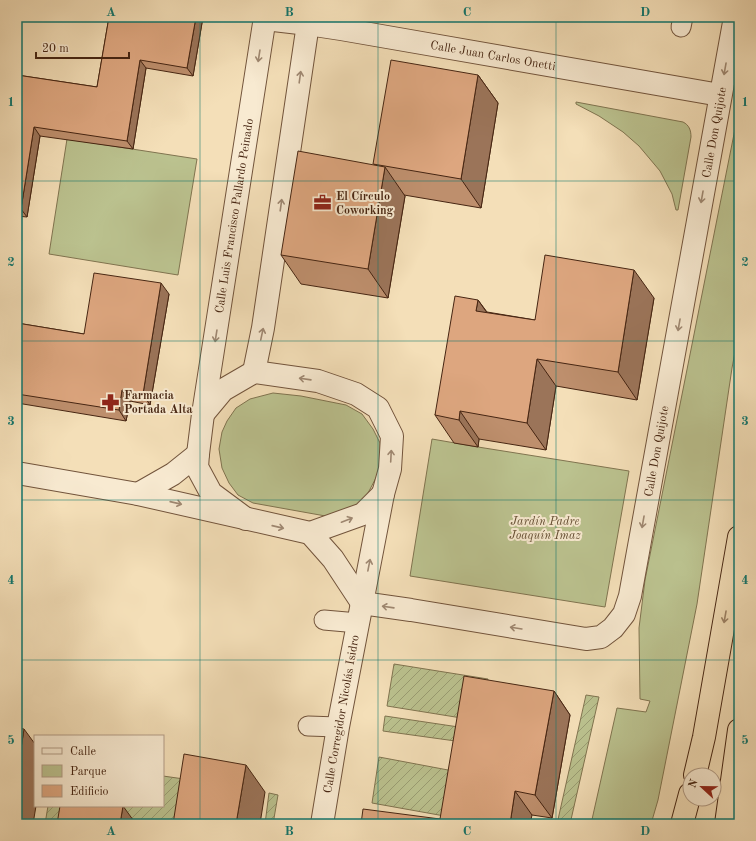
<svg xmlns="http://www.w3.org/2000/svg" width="756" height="841" font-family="'Old Standard TT',serif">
<defs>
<pattern id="garden-furrows" width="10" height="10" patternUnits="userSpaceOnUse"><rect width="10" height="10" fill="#bbc28f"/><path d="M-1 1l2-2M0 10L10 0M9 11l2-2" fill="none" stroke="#9a9d73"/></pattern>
</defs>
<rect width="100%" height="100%" fill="#f4dfb8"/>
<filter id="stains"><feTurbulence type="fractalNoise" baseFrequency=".005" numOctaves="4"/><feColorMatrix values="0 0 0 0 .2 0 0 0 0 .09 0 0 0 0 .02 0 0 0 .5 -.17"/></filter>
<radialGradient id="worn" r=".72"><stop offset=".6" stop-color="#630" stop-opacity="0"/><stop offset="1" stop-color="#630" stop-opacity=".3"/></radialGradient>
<g fill="#bbc28f" stroke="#807450">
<path d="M 576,102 L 683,122 C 689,125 691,130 691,137 L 678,210 L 676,210 L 672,194 L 660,171 L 639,146 L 623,132 L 599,116 L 576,104 Z"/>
<path d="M 739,109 L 739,331 L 732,368 L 697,604 L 658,800 L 651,824 L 591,824 L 617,708 L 646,712 L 650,701 L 640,699 L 639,628 L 645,580 Z"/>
<path d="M 67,139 L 197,159 L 178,275 L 49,254 Z"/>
<path d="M 273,393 L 301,396 L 346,405 L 362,414 L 373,429 L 380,443 L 380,459 L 378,474 L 368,493 L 359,503 L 348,510 L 331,517 L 253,503 L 238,495 L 229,483 L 222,468 L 219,449 L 222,432 L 227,421 L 236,408 L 250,399 Z"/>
<path d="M 432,439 L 478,447 L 629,471 L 605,607 L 410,576 Z"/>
</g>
<g fill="url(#garden-furrows)" stroke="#807450">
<path d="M 394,664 L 488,679 L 486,694 L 474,720 L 387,706 Z"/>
<path d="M 586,695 L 599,697 L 570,824 L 557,824 Z"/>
<path d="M 385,716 L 472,729 L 470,743 L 383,731 Z"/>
<path d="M 379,757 L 464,773 L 458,809 L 547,824 L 489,824 L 372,803 Z"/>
<path d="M 163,776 L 198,781 L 191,824 L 45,824 L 48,806 L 163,806 Z"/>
<path d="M 269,793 L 278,795 L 273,824 L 265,824 Z"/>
</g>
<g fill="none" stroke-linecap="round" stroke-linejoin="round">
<defs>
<g id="lane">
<path d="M 681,27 L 683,17"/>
<path d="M 324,620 L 358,623"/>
<path d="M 308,726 L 338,727"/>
</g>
<g id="street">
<path id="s1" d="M 265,19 L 308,24 L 341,29 L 720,95"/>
<path d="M 254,372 L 263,328 L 309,17"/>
<path d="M 203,414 L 223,390 L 254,372 L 318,381 L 356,394 L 378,408 L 392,436 L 390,469 L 383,494 L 362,603 L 338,727 L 322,824"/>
<path d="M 17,473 L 138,494 L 310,533 L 363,514 L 383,494"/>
<path d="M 138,494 L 173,474 L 198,454"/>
<path id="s2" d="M 246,519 L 211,493 L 197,467 L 198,454 L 203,414 L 265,17"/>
<path d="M 310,533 L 333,559 L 362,603"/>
<path id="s3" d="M 362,603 L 411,610 L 586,639 L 601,637 L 613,628 L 624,614 L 630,596 L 735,17"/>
</g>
<g id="highway">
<path d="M 695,775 L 704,737 L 739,537"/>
<path d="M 682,824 L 690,794"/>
<path d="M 726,824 L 739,730"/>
</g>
</defs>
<use href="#lane" stroke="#72543c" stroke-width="21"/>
<use href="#street" stroke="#72543c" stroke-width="24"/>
<use href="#highway" stroke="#462512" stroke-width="24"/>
<use href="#lane" stroke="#f8ead1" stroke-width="19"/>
<use href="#street" stroke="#f8ead1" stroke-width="22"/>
<use href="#highway" stroke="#f4dfb8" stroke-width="22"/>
</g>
<g fill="#be8f6d" stroke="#462512">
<path d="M 109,17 L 203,17 L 193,76 L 146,68 L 133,149 L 40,136 L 27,217 L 17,216 L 17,75 L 97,87 Z"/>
<path d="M 478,75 L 498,103 L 481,208 L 404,195 L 405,196 L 388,298 L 301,284 L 281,255 L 374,165 Z"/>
<path d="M 169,294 L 150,405 L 130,401 L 126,421 L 17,403 L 17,323 L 84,334 Z"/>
<path d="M 654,298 L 637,400 L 556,386 L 546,450 L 479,439 L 478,447 L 454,443 L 435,415 L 478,300 L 487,312 L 535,320 Z"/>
<path d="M 554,691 L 570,715 L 552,818 L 532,815 L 440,819 Z"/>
</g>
<g fill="#9b7459" stroke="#462512">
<path d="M 196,17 L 203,17 L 193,76 L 187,68 Z"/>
<path d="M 140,60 L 146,68 L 133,149 L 127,141 Z"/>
<path d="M 478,75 L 498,103 L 481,208 L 461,179 Z"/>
<path d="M 34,127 L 40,136 L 27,217 L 21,209 Z"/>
<path d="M 385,167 L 405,196 L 388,298 L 368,269 Z"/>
<path d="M 634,270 L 654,298 L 637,400 L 618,372 Z"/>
<path d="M 161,283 L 169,294 L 150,405 L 143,394 Z"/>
<path d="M 478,300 L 497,327 L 476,311 Z"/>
<path d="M 537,359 L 556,386 L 546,450 L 527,423 Z"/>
<path d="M 122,390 L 130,401 L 126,421 L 119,410 Z"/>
<path d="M 460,411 L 479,439 L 478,447 L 459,420 Z"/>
<path d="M 554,691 L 570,715 L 552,818 L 535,795 Z"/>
<path d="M 24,729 L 35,744 L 35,806 L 36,806 L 33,824 L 17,824 L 17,775 Z"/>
<path d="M 246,765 L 265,792 L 260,824 L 236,824 Z"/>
<path d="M 515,791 L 532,815 L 530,824 L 510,824 Z"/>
<path d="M 123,806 L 136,824 L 120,824 Z"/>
</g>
<g fill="#dda67f" stroke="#462512">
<path d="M 109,17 L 196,17 L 187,68 L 140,60 L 127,141 L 34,127 L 21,209 L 17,208 L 17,75 L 97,87 Z"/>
<path d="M 391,60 L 478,75 L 461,179 L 373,164 Z"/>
<path d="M 298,151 L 385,167 L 368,269 L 281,255 Z"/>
<path d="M 545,255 L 634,270 L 618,372 L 537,359 L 527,423 L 460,411 L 459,420 L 435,415 L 455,296 L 478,300 L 476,311 L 535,320 Z"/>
<path d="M 94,273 L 161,283 L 143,394 L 122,390 L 119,410 L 17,394 L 17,323 L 84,334 Z"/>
<path d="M 464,676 L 554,691 L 535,795 L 515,791 L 510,824 L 361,824 L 363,809 L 440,819 Z"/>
<path d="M 17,728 L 24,729 L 17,775 Z"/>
<path d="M 184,754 L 246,765 L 236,824 L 173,824 Z"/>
<path d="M 60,806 L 123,806 L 120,824 L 57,824 Z"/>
</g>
<defs><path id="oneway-shaft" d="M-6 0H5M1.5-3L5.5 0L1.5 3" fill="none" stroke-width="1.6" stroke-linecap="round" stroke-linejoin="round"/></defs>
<g stroke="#9f8872">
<use href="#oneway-shaft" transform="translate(259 56) rotate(99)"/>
<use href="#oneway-shaft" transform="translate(725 69) rotate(100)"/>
<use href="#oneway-shaft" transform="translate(300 77) rotate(-82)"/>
<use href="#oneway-shaft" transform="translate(702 197) rotate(100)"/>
<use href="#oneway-shaft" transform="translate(281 205) rotate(-82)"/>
<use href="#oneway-shaft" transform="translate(679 325) rotate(100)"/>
<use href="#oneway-shaft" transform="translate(262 334) rotate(-78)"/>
<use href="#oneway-shaft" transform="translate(216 336) rotate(99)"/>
<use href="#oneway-shaft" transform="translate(305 379) rotate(-172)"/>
<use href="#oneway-shaft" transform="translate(391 456) rotate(-87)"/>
<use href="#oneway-shaft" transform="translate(176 503) rotate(13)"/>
<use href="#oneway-shaft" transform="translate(347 520) rotate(-21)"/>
<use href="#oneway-shaft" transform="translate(643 522) rotate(100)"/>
<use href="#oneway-shaft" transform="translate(278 527) rotate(13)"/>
<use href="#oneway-shaft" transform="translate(369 565) rotate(-79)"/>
<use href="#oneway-shaft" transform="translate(388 607) rotate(-172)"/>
<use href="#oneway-shaft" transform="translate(516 628) rotate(-171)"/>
</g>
<use stroke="#9d8265" href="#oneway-shaft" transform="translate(725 617) rotate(100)"/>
<path fill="none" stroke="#0f766e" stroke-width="1" stroke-opacity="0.55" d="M 200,17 L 200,824M 378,17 L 378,824M 556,17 L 556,824M 17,181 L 739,181M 17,341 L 739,341M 17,500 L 739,500M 17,660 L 739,660"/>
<defs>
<symbol id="office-bare" viewBox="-9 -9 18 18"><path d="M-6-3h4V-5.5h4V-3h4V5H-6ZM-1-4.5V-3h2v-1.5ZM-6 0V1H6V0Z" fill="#8f2418" stroke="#f8ead1" stroke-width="2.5" paint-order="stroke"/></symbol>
<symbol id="pharmacy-bare" viewBox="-9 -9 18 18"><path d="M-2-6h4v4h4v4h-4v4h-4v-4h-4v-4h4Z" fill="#8f2418" stroke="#f8ead1" stroke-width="2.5" paint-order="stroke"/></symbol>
</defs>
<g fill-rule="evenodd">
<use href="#office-bare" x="310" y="190" width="25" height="25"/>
<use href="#pharmacy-bare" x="98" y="390" width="25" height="25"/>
</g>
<g text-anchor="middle" stroke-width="4" stroke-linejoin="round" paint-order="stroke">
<g font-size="12" fill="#462512" stroke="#f8ead1">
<text dy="4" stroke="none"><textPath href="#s1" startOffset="231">Calle Juan Carlos Onetti</textPath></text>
<text dy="4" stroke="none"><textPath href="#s3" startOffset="765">Calle Don Quijote</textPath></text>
<text dy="4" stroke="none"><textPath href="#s2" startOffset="327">Calle Luis Francisco Pallardo Peinado</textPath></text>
<text dy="4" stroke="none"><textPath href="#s3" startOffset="441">Calle Don Quijote</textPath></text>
<text transform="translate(341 714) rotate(-80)" y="4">Calle Corregidor Nicolás Isidro</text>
</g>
<g font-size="12" font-weight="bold" fill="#462512" stroke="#f8ead1" text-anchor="start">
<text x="336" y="200">El Círculo<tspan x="336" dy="14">Coworking</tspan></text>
<text x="124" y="399">Farmacia<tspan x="124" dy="14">Portada Alta</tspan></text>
</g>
<g font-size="12" font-style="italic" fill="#634c31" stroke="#f8ead1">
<text x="545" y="525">Jardín Padre<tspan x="545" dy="14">Joaquín Imaz</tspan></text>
</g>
</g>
<rect width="756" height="841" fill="none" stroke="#f4dfb8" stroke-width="44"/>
<rect x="34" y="735" width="130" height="72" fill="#f8ead1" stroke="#b19b85"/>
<rect x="42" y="748" width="20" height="6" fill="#f8ead1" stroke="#b19b85"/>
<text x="70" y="755" font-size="12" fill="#462512">Calle</text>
<rect x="42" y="765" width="20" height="12" fill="#bbc28f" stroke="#b19b85"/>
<text x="70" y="775" font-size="12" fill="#462512">Parque</text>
<rect x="42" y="785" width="20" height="12" fill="#dda67f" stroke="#b19b85"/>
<text x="70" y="795" font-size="12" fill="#462512">Edificio</text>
<g transform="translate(702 787) rotate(292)"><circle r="19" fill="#f8ead1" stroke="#b19b85"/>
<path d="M0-3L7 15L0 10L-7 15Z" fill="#8f2418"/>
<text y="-6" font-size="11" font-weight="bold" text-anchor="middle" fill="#462512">N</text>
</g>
<path d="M36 52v6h93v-6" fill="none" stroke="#462512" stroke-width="2"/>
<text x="42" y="52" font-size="12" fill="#462512" stroke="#f8ead1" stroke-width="3" paint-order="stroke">20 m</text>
<rect x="22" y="22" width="712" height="797" fill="none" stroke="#0f766e" stroke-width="1.5"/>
<g font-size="13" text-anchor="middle" font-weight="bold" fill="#0f766e">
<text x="111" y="16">A</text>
<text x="289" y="16">B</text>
<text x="467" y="16">C</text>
<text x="645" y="16">D</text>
<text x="11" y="106">1</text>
<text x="745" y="106">1</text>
<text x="11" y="266">2</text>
<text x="745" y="266">2</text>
<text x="11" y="425">3</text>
<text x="745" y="425">3</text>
<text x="11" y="584">4</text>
<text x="745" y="584">4</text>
<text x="11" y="744">5</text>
<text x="745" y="744">5</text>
<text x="111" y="835">A</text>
<text x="289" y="835">B</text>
<text x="467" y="835">C</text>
<text x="645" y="835">D</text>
</g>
<rect width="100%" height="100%" filter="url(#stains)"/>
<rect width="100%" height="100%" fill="url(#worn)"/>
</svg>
